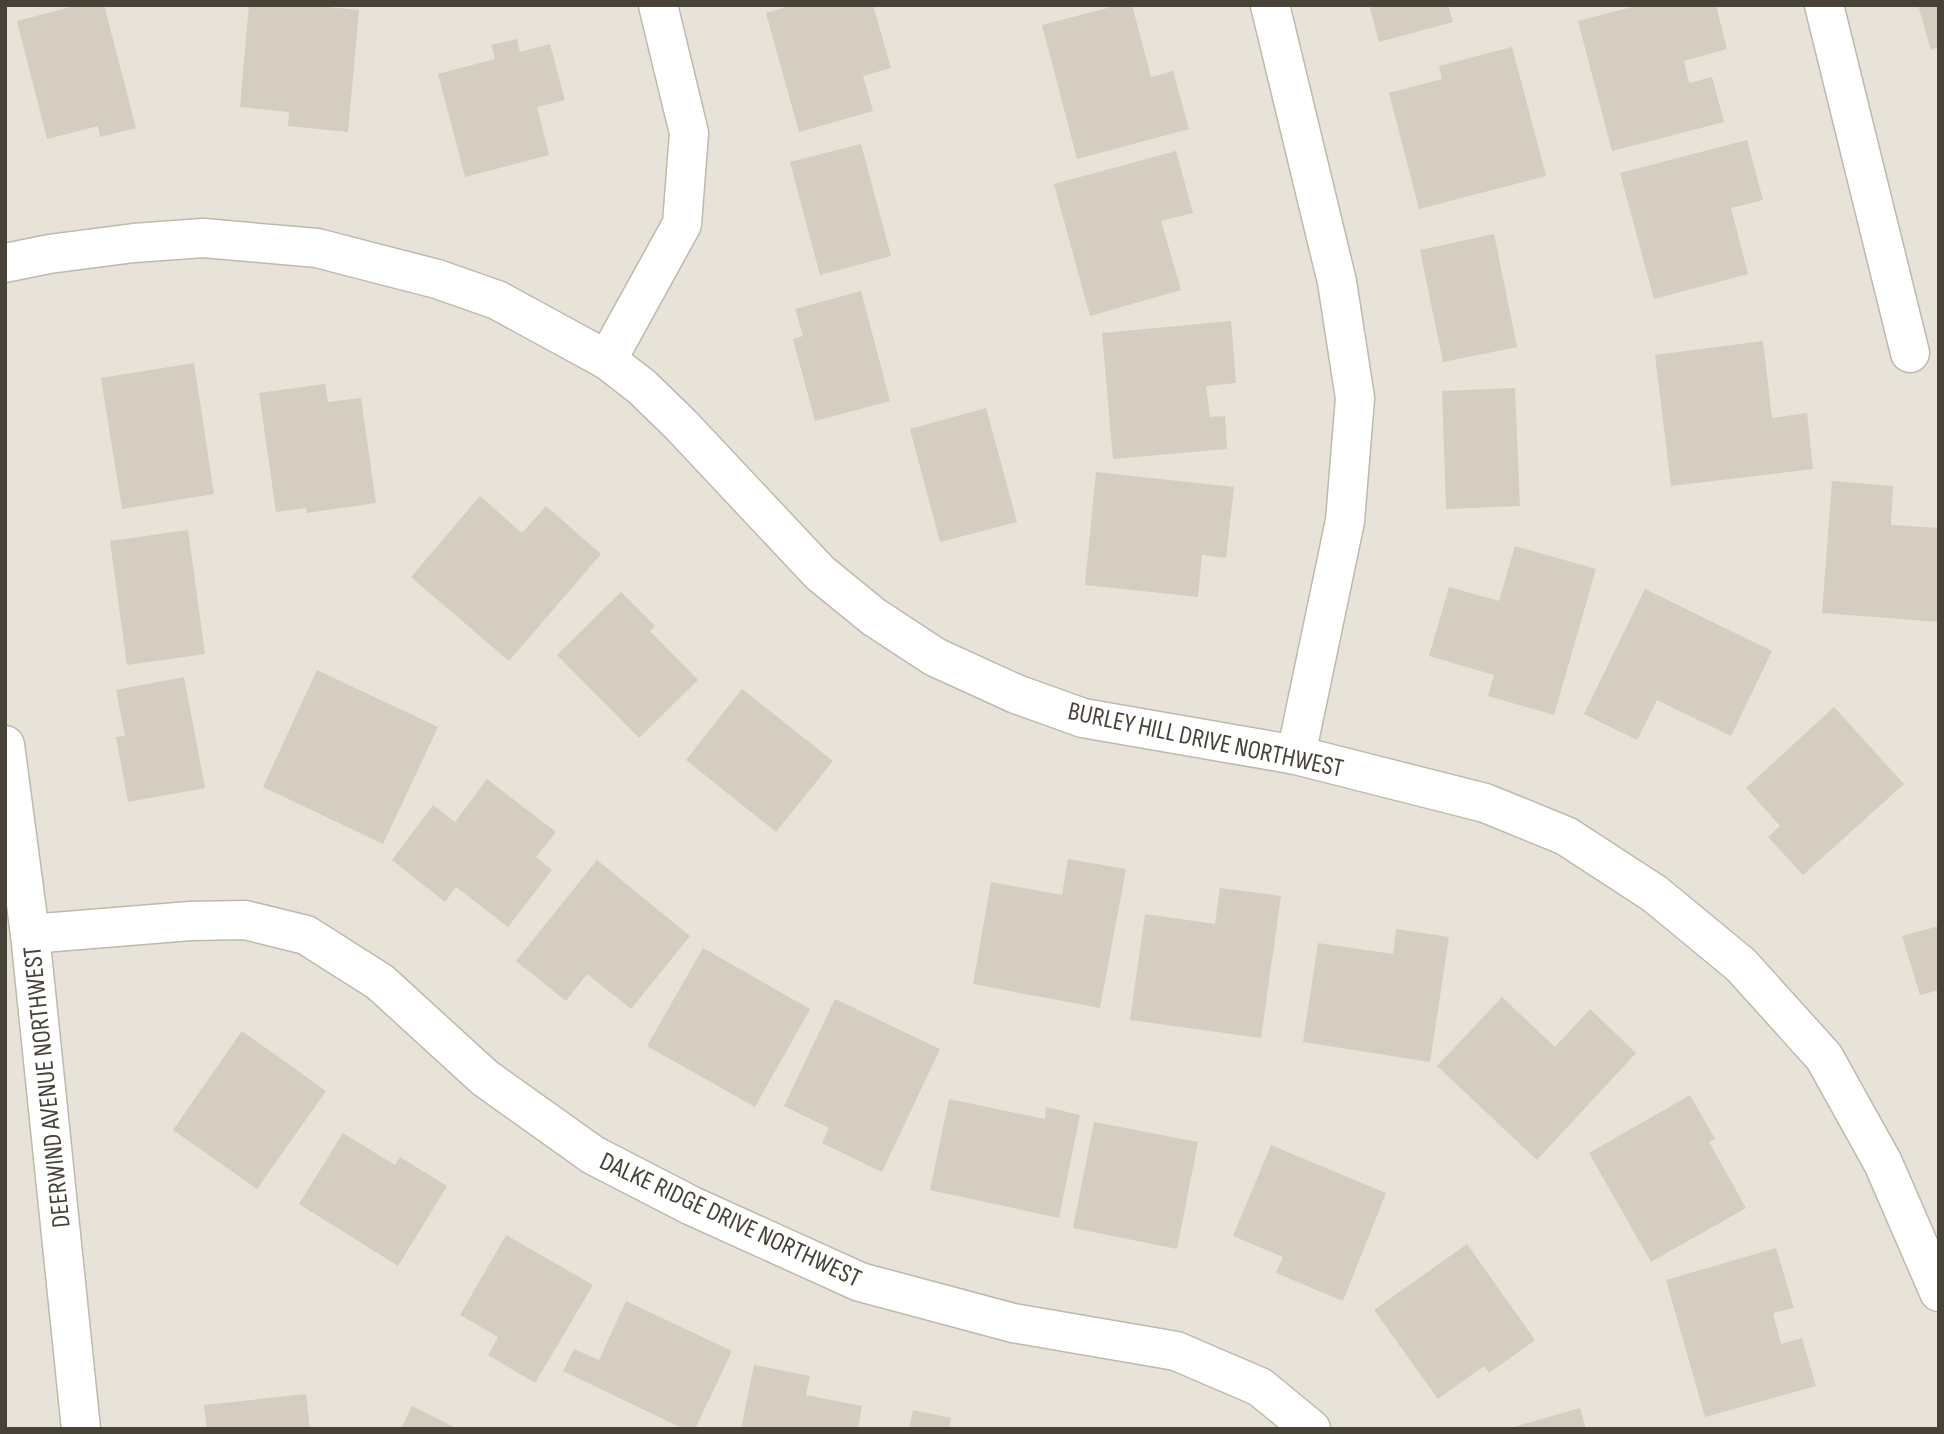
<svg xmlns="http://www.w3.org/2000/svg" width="1944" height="1434" font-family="'Sofia Sans Condensed',sans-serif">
<rect width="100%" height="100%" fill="#f4f1e9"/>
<rect fill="#e7e3d8" x="5" y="5" width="1934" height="1424"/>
<g fill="#d5cdbf">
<path d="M 78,5 L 104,5 L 136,128 L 100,137 L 98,126 L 47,139 L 17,21 Z"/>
<path d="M 249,5 L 306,5 L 359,10 L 348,132 L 288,126 L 289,112 L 240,107 Z"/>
<path d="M 793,5 L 873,5 L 891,68 L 863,76 L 873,111 L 799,132 L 766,13 Z"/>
<path d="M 1119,5 L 1132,5 L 1151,77 L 1173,71 L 1189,129 L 1077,159 L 1042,25 Z"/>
<path d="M 1369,5 L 1448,5 L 1453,22 L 1379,42 Z"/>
<path d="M 1640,5 L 1716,5 L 1727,49 L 1684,61 L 1689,83 L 1712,77 L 1724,122 L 1612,151 L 1578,21 Z"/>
<path d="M 1918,5 L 1939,5 L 1939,47 L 1931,50 Z"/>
<path d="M 517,39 L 520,52 L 550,44 L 565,100 L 537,107 L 549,155 L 465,177 L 438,74 L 495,59 L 491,45 Z"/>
<path d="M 1512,47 L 1546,176 L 1419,209 L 1389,93 L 1442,79 L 1439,66 Z"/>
<path d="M 1747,140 L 1763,200 L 1731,208 L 1748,274 L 1654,299 L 1620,173 Z"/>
<path d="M 861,144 L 891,256 L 820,275 L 790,162 Z"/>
<path d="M 1176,151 L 1193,213 L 1161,221 L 1181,290 L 1090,316 L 1054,184 Z"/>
<path d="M 1494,234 L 1517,347 L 1443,362 L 1420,250 Z"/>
<path d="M 861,291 L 890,401 L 815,421 L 793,339 L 803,336 L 795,309 Z"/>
<path d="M 1231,321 L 1236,383 L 1206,386 L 1210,417 L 1225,416 L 1227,449 L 1113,459 L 1102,333 Z"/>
<path d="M 1763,341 L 1772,418 L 1807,413 L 1813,469 L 1671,486 L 1655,355 Z"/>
<path d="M 194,363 L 214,494 L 122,509 L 101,378 Z"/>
<path d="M 325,384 L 328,402 L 361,398 L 376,503 L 307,513 L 306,508 L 276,512 L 259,393 Z"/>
<path d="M 1515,388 L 1520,506 L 1446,509 L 1442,391 Z"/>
<path d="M 986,408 L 1017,522 L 940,542 L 910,429 Z"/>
<path d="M 1096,472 L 1234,487 L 1226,558 L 1202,555 L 1198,597 L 1085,585 Z"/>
<path d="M 1832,481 L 1893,486 L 1891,525 L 1939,528 L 1939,622 L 1822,613 Z"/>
<path d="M 480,496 L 522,533 L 546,506 L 601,554 L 509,661 L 411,577 Z"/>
<path d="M 188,530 L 205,654 L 127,665 L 110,541 Z"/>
<path d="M 1515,546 L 1596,569 L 1554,715 L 1488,696 L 1494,675 L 1429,656 L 1449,587 L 1499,601 Z"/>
<path d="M 1645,589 L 1772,651 L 1731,736 L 1657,700 L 1637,740 L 1584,714 Z"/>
<path d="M 621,592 L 655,626 L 650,631 L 698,680 L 639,738 L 557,655 Z"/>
<path d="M 317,670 L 438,727 L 383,844 L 263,787 Z"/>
<path d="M 184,677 L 205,788 L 128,802 L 116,737 L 125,736 L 116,690 Z"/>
<path d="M 742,689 L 833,761 L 776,832 L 686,760 Z"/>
<path d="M 1834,707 L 1904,784 L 1803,875 L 1768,837 L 1780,826 L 1746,788 Z"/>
<path d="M 487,779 L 556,832 L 536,857 L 552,870 L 508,927 L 456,887 L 445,902 L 392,860 L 433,805 L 455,822 Z"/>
<path d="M 1068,859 L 1126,869 L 1100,1008 L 973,984 L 991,882 L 1062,895 Z"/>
<path d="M 597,860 L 690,936 L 631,1009 L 587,974 L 566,1001 L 516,961 Z"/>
<path d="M 1220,888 L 1281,896 L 1261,1038 L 1130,1020 L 1145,914 L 1215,924 Z"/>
<path d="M 1939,926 L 1939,990 L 1920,995 L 1902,936 Z"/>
<path d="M 1396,929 L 1449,937 L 1430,1062 L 1303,1042 L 1318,943 L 1393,954 Z"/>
<path d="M 703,948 L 810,1009 L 755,1107 L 647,1046 Z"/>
<path d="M 1502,997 L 1555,1047 L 1590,1009 L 1636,1053 L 1537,1160 L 1437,1066 Z"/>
<path d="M 835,999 L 940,1049 L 882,1172 L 822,1143 L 829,1128 L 784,1106 Z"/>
<path d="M 242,1031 L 326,1091 L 257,1189 L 173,1130 Z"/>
<path d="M 1690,1095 L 1715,1139 L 1709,1142 L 1746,1208 L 1651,1262 L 1589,1153 Z"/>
<path d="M 949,1099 L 1045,1119 L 1046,1107 L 1080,1115 L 1059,1218 L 930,1190 Z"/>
<path d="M 1094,1122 L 1198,1142 L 1177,1249 L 1073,1228 Z"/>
<path d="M 343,1133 L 395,1165 L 400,1157 L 447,1186 L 398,1266 L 299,1204 Z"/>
<path d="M 1271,1145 L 1386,1193 L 1343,1301 L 1276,1273 L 1283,1257 L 1233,1236 Z"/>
<path d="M 506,1235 L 593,1285 L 535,1383 L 488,1355 L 498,1337 L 460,1315 Z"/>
<path d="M 1467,1244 L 1535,1340 L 1489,1373 L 1484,1366 L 1438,1399 L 1374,1310 Z"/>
<path d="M 1776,1248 L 1794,1308 L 1773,1313 L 1781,1344 L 1802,1338 L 1816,1386 L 1705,1417 L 1666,1280 Z"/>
<path d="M 626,1301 L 732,1351 L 695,1429 L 684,1429 L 563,1371 L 574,1349 L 599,1360 Z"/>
<path d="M 754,1365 L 810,1376 L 806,1395 L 862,1406 L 858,1429 L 741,1429 Z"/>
<path d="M 306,1394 L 310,1429 L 207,1429 L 204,1405 Z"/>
<path d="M 412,1406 L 458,1429 L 401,1429 Z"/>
<path d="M 1580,1408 L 1586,1429 L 1510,1429 L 1510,1428 Z"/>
<path d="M 913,1410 L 951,1418 L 949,1429 L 909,1429 Z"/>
</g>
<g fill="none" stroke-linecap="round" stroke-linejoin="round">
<defs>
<g id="minor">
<path d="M 1270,5 L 1337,282 L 1355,398 L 1345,521 L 1296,755"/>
<path d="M 1824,5 L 1910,353"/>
<path d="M 5,263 L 49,254 L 134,243 L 203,238 L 317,248 L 437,279 L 497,300 L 607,360 L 642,387 L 681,425 L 820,573 L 874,617 L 935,657 L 1016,694 L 1083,718 L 1296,755 L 1485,803 L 1566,836 L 1655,894 L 1741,965 L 1824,1057 L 1883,1163 L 1939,1292"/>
<path d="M 607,360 L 682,224 L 689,133 L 658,5"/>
<path d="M 5,745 L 30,934 L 81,1429"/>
<path d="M 30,934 L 190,921 L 245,920 L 306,935 L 380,982 L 485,1078 L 593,1155 L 692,1206 L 860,1282 L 1013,1323 L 1176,1351 L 1260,1387 L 1311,1429"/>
</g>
</defs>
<use href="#minor" stroke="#bfb9ac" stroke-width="41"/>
<use href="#minor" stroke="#fff" stroke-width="38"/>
</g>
<g text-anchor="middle" stroke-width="5" stroke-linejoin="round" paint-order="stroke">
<g font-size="26" fill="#474238" stroke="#fff">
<text transform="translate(1206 739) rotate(12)" y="9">BURLEY HILL DRIVE NORTHWEST</text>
<text transform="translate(46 1087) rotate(-96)" y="9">DEERWIND AVENUE NORTHWEST</text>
<text transform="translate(731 1219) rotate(25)" y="9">DALKE RIDGE DRIVE NORTHWEST</text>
</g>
</g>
<rect width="1944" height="1434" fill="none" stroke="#474238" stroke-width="14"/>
</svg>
